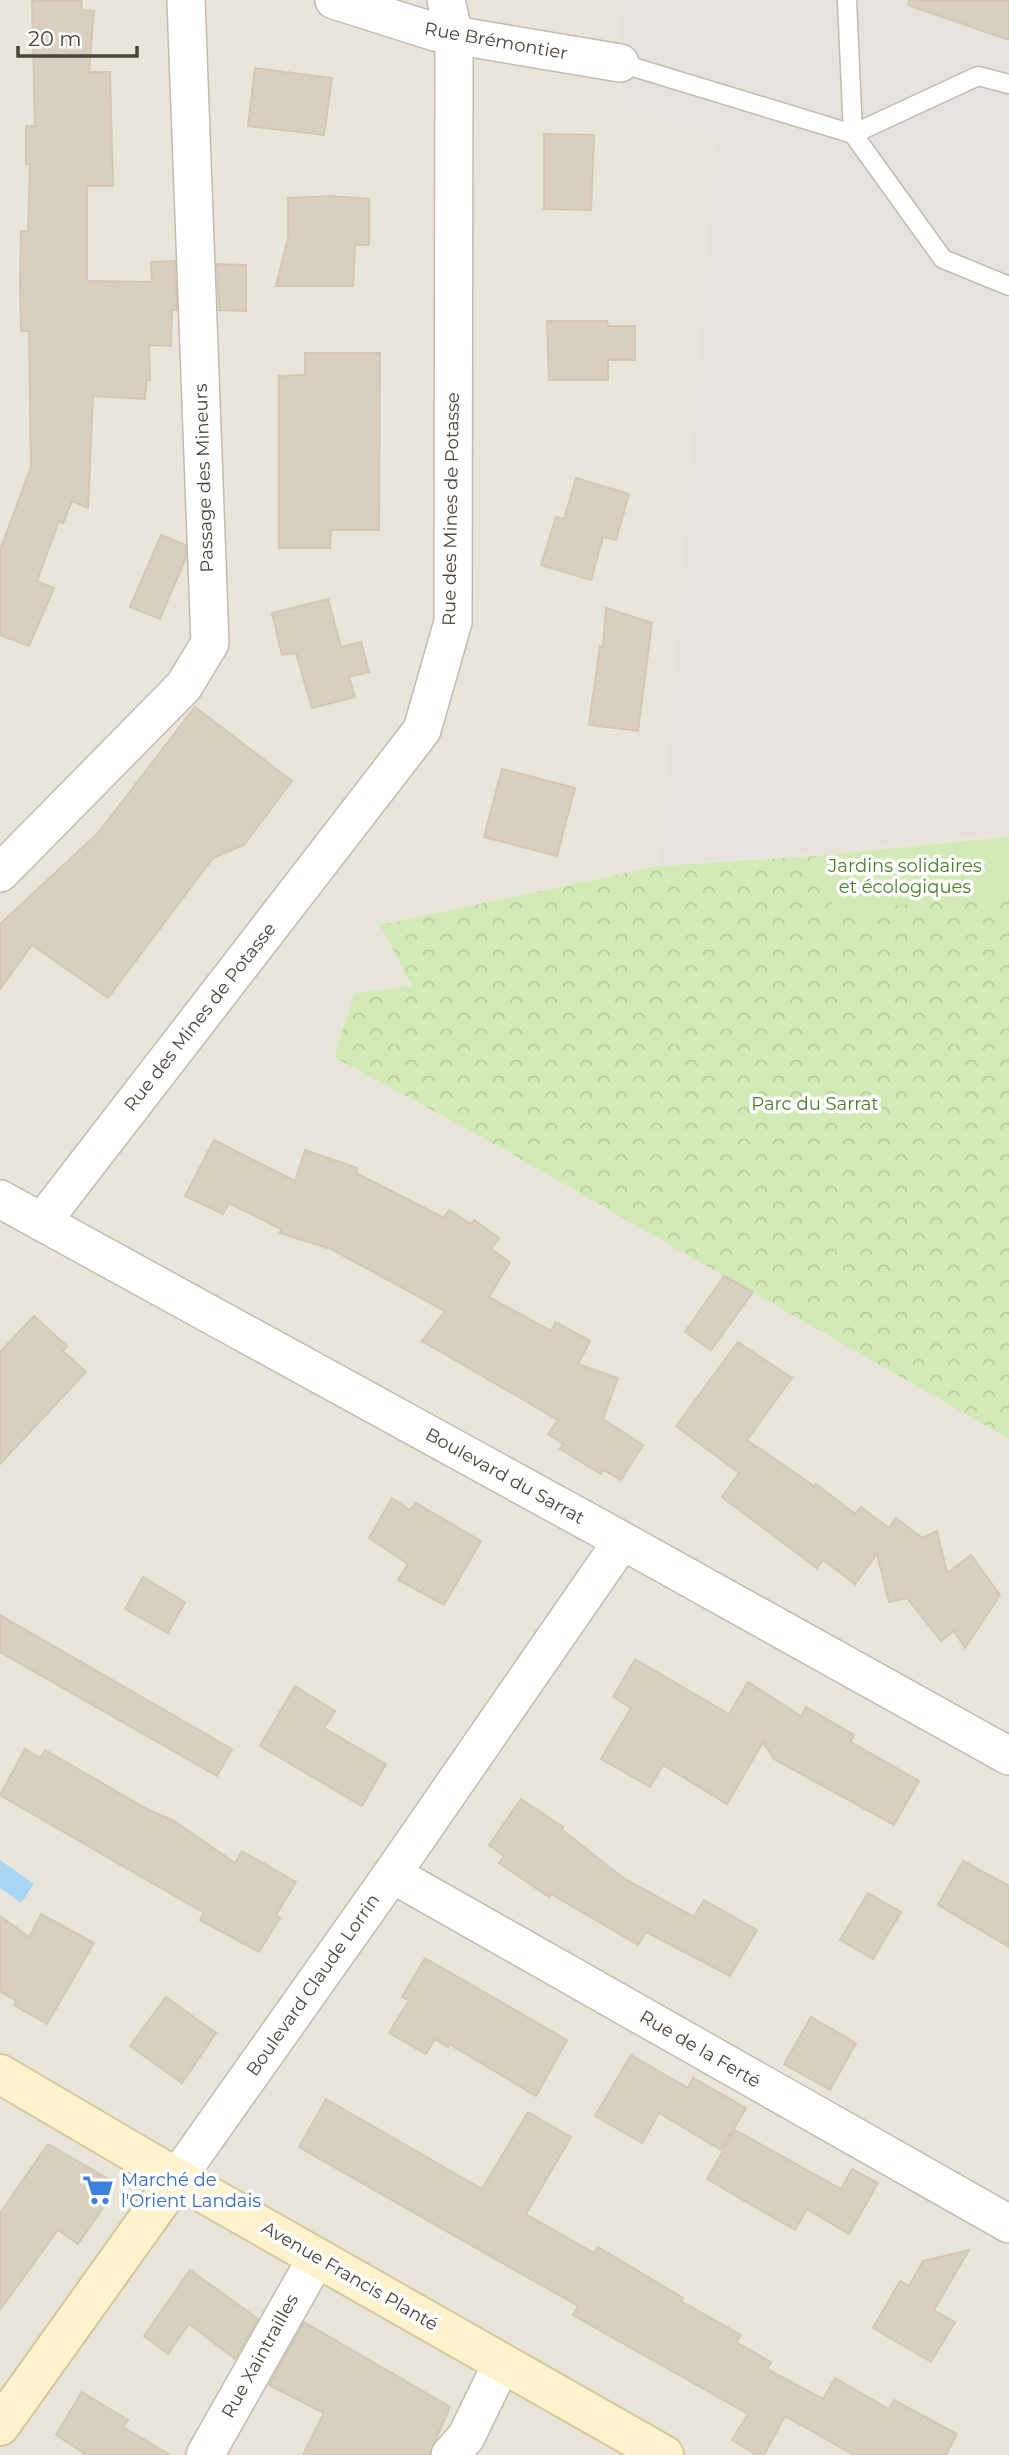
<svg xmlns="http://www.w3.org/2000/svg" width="1009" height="2455" font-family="Montserrat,sans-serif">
<defs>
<pattern id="park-crowns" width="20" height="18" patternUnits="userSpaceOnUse" patternTransform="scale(1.75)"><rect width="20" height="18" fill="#d2eab5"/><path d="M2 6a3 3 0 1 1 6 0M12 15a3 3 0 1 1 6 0" fill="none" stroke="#b6ca9c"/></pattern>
</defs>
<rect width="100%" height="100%" fill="#f6f3ec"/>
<rect fill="#eae5da" x="0" y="0" width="1009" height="2455"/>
<path fill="#e6e2dd" d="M 622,0 L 1009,0 L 1009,832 L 660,866 L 716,140 L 624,111 L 620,63 Z"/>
<path fill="url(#park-crowns)" d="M 816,856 L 835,912 L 1009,893 L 1009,1439 L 480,1136 L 334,1057 L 355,993 L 412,986 L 380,925 L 660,866 Z"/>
<path fill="#d2eab5" d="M 1009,837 L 1009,893 L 835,912 L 816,856 Z"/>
<path fill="#a9d4f2" d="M 0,1860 L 34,1884 L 21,1903 L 0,1888 Z"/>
<g fill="#d8cfc1" stroke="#d3c7b4" stroke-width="2">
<path d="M 32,0 L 81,0 L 82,10 L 94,11 L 89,72 L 110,72 L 113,186 L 87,186 L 87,281 L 152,282 L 151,262 L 175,261 L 177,310 L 172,310 L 171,346 L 149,345 L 150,380 L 147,380 L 145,399 L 93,396 L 88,508 L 72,501 L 63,523 L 59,521 L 37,581 L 54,588 L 29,646 L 0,635 L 0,550 L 31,467 L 29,331 L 21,331 L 20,281 L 21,231 L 28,231 L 30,164 L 26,164 L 26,126 L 35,126 Z"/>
<path d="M 909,0 L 1009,0 L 1009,40 L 908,5 Z"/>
<path d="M 255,68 L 332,78 L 324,135 L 248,126 Z"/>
<path d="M 544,134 L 594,135 L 591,210 L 544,209 Z"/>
<path d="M 331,196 L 369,199 L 369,245 L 355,245 L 353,286 L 276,286 L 288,238 L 288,198 Z"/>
<path d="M 217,264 L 246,265 L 246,311 L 219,310 Z"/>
<path d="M 547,321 L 607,321 L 608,326 L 635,326 L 635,360 L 608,360 L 608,380 L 549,380 Z"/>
<path d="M 305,353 L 380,353 L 379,530 L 331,530 L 330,548 L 279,548 L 279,376 L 305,375 Z"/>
<path d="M 576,478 L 629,494 L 616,540 L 603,537 L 591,580 L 541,565 L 556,517 L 564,519 Z"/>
<path d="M 161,535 L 185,545 L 186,557 L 160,619 L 130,607 Z"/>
<path d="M 328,599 L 341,647 L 361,642 L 369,672 L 349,677 L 355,697 L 312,708 L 296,653 L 282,655 L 272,613 Z"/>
<path d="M 606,608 L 652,623 L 638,731 L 589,725 L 600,646 L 603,647 Z"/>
<path d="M 195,707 L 292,781 L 244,845 L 213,858 L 108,998 L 32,945 L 0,989 L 0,924 L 98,833 Z"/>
<path d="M 502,769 L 575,788 L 557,856 L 484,837 Z"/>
<path d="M 214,1140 L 295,1181 L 305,1150 L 357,1168 L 356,1173 L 444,1218 L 449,1210 L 471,1224 L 474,1220 L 499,1238 L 491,1249 L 510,1262 L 489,1297 L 551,1331 L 556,1322 L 590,1341 L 578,1364 L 618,1378 L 603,1419 L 643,1445 L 621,1480 L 603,1470 L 601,1474 L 560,1449 L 563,1444 L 548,1434 L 558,1420 L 422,1341 L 445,1311 L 331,1249 L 280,1233 L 281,1229 L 229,1203 L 223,1214 L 185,1196 Z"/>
<path d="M 724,1276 L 753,1292 L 711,1350 L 685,1332 Z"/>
<path d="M 34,1316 L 67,1346 L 63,1351 L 86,1372 L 0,1464 L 0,1352 Z"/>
<path d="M 738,1342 L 792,1378 L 747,1440 L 814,1486 L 816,1484 L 855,1514 L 861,1507 L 889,1528 L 896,1518 L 922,1538 L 937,1531 L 947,1573 L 971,1555 L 1000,1595 L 965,1648 L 954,1631 L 941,1641 L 907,1598 L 889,1602 L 877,1554 L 855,1584 L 823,1560 L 817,1568 L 722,1497 L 739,1473 L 676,1426 Z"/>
<path d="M 392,1498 L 410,1510 L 416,1503 L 481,1541 L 444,1605 L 398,1580 L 408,1564 L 369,1538 Z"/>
<path d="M 143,1577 L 185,1602 L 168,1633 L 125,1609 Z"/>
<path d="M 0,1615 L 232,1749 L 217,1776 L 0,1652 Z"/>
<path d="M 635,1659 L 729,1714 L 748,1682 L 801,1716 L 806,1707 L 854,1735 L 851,1742 L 919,1781 L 894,1825 L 774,1759 L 763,1742 L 727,1804 L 663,1765 L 650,1787 L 601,1759 L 631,1708 L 613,1697 Z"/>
<path d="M 295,1686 L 335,1711 L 324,1728 L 386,1764 L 362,1806 L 260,1746 Z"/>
<path d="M 25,1749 L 40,1758 L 45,1750 L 147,1809 L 174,1821 L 235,1863 L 242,1851 L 296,1882 L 276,1915 L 280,1918 L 259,1952 L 200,1920 L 204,1913 L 0,1795 Z"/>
<path d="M 521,1799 L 563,1827 L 562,1830 L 625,1879 L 694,1917 L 704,1900 L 757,1930 L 730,1976 L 646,1932 L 638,1945 L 551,1894 L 549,1897 L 499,1863 L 504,1856 L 489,1845 Z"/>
<path d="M 963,1861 L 1009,1886 L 1009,1947 L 938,1905 Z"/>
<path d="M 868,1893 L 901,1912 L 873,1959 L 840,1940 Z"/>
<path d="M 41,1914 L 94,1943 L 47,2024 L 14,2005 L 16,2000 L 0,1992 L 0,1916 L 29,1937 Z"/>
<path d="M 425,1958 L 567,2040 L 536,2096 L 449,2044 L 448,2047 L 435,2039 L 426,2054 L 389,2033 L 409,2000 L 402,1997 Z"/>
<path d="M 166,1997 L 216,2033 L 182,2083 L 130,2046 Z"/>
<path d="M 811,2017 L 856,2043 L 830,2090 L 784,2064 Z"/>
<path d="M 631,2055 L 688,2088 L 693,2078 L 746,2108 L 721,2150 L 659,2113 L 642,2143 L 595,2116 Z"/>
<path d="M 326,2099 L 482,2189 L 528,2112 L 571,2137 L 526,2214 L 594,2253 L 598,2247 L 683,2298 L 681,2301 L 741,2335 L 736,2342 L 771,2362 L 767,2369 L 823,2399 L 835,2378 L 889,2409 L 894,2400 L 957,2434 L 946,2455 L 854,2455 L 785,2416 L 764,2455 L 757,2455 L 732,2440 L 748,2414 L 573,2315 L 578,2306 L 299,2147 Z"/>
<path d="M 735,2130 L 841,2189 L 852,2169 L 878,2183 L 849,2234 L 807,2209 L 795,2230 L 707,2179 Z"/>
<path d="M 48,2144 L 112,2181 L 110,2198 L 78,2244 L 58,2230 L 0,2310 L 0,2213 Z"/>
<path d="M 969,2250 L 934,2310 L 955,2322 L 931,2362 L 873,2328 L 900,2281 L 909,2286 L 923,2261 Z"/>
<path d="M 190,2270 L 258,2319 L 235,2359 L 189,2324 L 168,2354 L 144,2336 Z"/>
<path d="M 304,2322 L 450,2407 L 429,2455 L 303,2455 L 324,2413 L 269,2385 Z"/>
<path d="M 82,2392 L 128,2420 L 123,2427 L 170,2455 L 87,2455 L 56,2435 Z"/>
</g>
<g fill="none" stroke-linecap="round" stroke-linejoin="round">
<defs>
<g id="lane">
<path d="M 847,0 L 853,134 L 943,259 L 1009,286"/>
<path d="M 620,63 L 853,134 L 978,76 L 1009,84"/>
</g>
<g id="street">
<path d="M 334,0 L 435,32 L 620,63"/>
<path d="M 0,873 L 184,686 L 210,643 L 186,0"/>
<path d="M 0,1199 L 603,1530 L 1009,1756"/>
<path d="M 42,1222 L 422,730 L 453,622 L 454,36 L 446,0"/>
<path d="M 392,1874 L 1009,2224"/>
<path d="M 177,2178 L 392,1874 L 622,1541"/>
<path d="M 205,2455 L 317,2257"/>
<path d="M 450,2455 L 466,2437 L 502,2363"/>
</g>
<g id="secondary">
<path d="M 0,2074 L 177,2178 L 664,2455"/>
<path d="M 0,2426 L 177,2178"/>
</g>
</defs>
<use href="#lane" stroke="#c2bbae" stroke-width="21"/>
<use href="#street" stroke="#c2bbae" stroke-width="40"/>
<use href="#secondary" stroke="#d6c79b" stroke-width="42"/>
<use href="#lane" stroke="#fff" stroke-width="18"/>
<use href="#street" stroke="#fff" stroke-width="37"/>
<use href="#secondary" stroke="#fff3cd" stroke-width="38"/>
</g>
<defs>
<symbol id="supermarket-bare" viewBox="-9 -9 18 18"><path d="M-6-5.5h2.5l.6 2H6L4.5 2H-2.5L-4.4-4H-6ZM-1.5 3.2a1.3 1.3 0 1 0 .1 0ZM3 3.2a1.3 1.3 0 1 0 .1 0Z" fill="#3f7fe0" stroke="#fff" stroke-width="2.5" paint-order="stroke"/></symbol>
</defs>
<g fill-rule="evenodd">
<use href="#supermarket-bare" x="76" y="2168" width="44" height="44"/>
</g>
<g text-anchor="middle" stroke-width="7" stroke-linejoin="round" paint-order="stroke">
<g font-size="18" fill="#4b4439" stroke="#fff">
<text transform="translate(496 41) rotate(10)" y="6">Rue Brémontier</text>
<text transform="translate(204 478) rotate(-92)" y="6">Passage des Mineurs</text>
<text transform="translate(451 509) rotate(-89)" y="6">Rue des Mines de Potasse</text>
<text transform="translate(200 1017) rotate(-52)" y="6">Rue des Mines de Potasse</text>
<text transform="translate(505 1476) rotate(29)" y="6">Boulevard du Sarrat</text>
<text transform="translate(313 1985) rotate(-55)" y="6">Boulevard Claude Lorrin</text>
<text transform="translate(700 2049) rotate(30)" y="6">Rue de la Ferté</text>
<text transform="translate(350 2276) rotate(30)" y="6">Avenue Francis Planté</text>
<text transform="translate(260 2356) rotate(-61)" y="6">Rue Xaintrailles</text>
</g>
<g font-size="18" fill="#4a7f2a" stroke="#fff">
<text x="905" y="872">Jardins solidaires<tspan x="905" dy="21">et écologiques</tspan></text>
<text x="815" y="1110">Parc du Sarrat</text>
</g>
<g font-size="18" fill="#366cbe" stroke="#fff" text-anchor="start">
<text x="121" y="2186">Marché de<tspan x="121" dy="21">l'Orient Landais</tspan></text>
</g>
</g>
<path d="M18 46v10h119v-10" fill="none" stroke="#4b4439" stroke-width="3.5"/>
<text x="28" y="46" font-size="21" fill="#4b4439" stroke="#ffffff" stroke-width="5" paint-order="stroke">20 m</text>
</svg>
